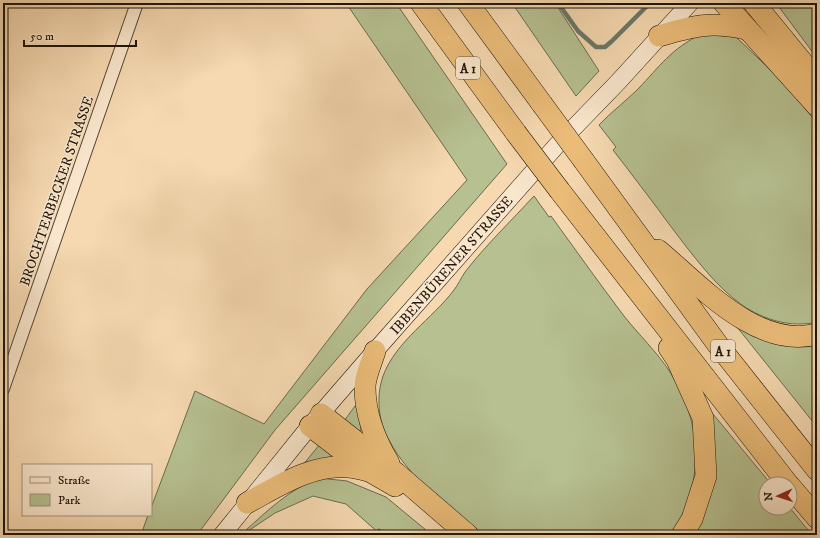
<svg xmlns="http://www.w3.org/2000/svg" width="820" height="538" font-family="'IM FELL DW Pica',serif">
<rect width="100%" height="100%" fill="#f6d9b1"/>
<filter id="stains"><feTurbulence type="fractalNoise" baseFrequency=".005" numOctaves="4"/><feColorMatrix values="0 0 0 0 .2 0 0 0 0 .09 0 0 0 0 .02 0 0 0 .5 -.17"/></filter>
<radialGradient id="worn" r=".72"><stop offset=".6" stop-color="#630" stop-opacity="0"/><stop offset="1" stop-color="#630" stop-opacity=".3"/></radialGradient>
<g fill="#b6c091" stroke="#6a6a4e">
<path d="M 346,3 L 396,3 L 507,164 L 275,430 L 197,535 L 141,535 L 148,515 L 151,515 L 151,508 L 195,391 L 264,424 L 367,289 L 467,180 Z"/>
<path d="M 512,3 L 555,3 L 599,71 L 576,96 Z"/>
<path d="M 776,3 L 817,3 L 817,58 Z"/>
<path d="M 701,34 L 736,37 L 781,80 L 817,123 L 817,322 C 791,328 764,320 742,305 C 716,287 691,253 672,228 C 653,202 633,176 613,150 L 616,147 L 599,125 C 611,112 625,102 638,89 C 661,65 670,50 701,34 Z"/>
<path d="M 534,196 L 549,217 L 551,216 C 575,249 599,283 624,316 C 639,335 657,352 670,372 C 703,425 705,482 671,535 L 481,535 C 449,506 409,479 389,440 C 378,421 376,397 383,376 C 396,341 432,319 454,290 C 458,285 461,278 465,272 C 486,245 511,221 534,196 Z"/>
<path d="M 733,322 L 817,338 L 817,427 Z"/>
<path d="M 355,406 L 358,408 L 361,431 L 358,433 L 344,421 Z"/>
<path d="M 708,408 L 771,484 L 766,484 L 766,508 L 790,508 L 812,535 L 691,535 Z"/>
<path d="M 320,444 L 338,457 L 302,466 Z"/>
<path d="M 319,478 L 347,481 L 386,497 L 432,535 L 381,535 L 346,504 L 313,496 L 275,513 L 245,533 L 245,531 C 268,510 290,489 319,478 Z"/>
</g>
<g fill="none" stroke-linecap="round" stroke-linejoin="round">
<g stroke="#6a786a" stroke-width="4.5">
<path d="M 558,3 L 578,31 L 596,47 L 605,47 L 612,41 L 650,3"/>
<path d="M 379,531 L 384,535"/>
</g>
<defs>
<path id="street" d="M 3,389 L 137,3"/>
<path id="secondary" d="M 222,535 L 310,426 L 375,351 L 557,145 L 619,81 L 690,3"/>
<g id="highway">
<path d="M 421,3 L 516,133"/>
<path d="M 468,3 L 542,104"/>
<path d="M 724,3 L 817,106"/>
<path d="M 754,3 L 817,80"/>
<path d="M 659,36 C 693,26 711,21 746,29"/>
<path d="M 584,161 L 718,345 L 817,470"/>
<path d="M 560,191 L 788,484"/>
<path d="M 658,250 C 700,285 757,350 817,334"/>
<path d="M 669,348 L 677,360 L 703,418 L 706,476 L 692,519 L 682,535"/>
<path d="M 375,351 C 372,362 365,376 365,387 C 365,415 375,440 389,463"/>
<path d="M 321,414 L 396,473 L 468,535"/>
<path d="M 310,426 L 369,471 L 395,486"/>
<path d="M 790,486 L 817,518"/>
<path d="M 247,503 C 277,487 311,464 347,467 C 354,467 361,469 368,471"/>
</g>
</defs>
<use href="#street" stroke="#534634" stroke-width="14"/>
<use href="#secondary" stroke="#1d150a" stroke-width="18"/>
<use href="#highway" stroke="#1d150a" stroke-width="22"/>
<use href="#street" stroke="#f9e6cc" stroke-width="12"/>
<use href="#secondary" stroke="#f9e6cc" stroke-width="17"/>
<use href="#highway" stroke="#ebbc78" stroke-width="21"/>
<defs>
<g id="highway-bridge">
<path d="M 542,104 L 584,161"/>
<path d="M 516,133 L 560,191"/>
</g>
</defs>
<use href="#highway-bridge" stroke="#1d150a" stroke-width="22" stroke-linecap="butt"/>
<use href="#highway-bridge" stroke="#ebbc78" stroke-width="21"/>
</g>
<g text-anchor="middle" stroke-width="3" stroke-linejoin="round" paint-order="stroke">
<g fill="#f9e6cc" stroke="#5f5444" stroke-width="1">
<rect x="456" y="57" width="24" height="22" rx="3"/>
<rect x="711" y="340" width="24" height="22" rx="3"/>
</g>
<g font-size="13" font-weight="bold" fill="#1d150a">
<text x="468" y="73">A 1</text>
<text x="723" y="356">A 1</text>
</g>
<g font-size="14" fill="#1d150a" stroke="#f9e6cc">
<text transform="translate(56 191) rotate(-71)" y="5">BROCHTERBECKER STRASSE</text>
<text transform="translate(451 265) rotate(-49)" y="5">IBBENBÜRENER STRASSE</text>
</g>
</g>
<rect width="820" height="538" fill="none" stroke="#f6d9b1" stroke-width="16"/>
<rect x="4" y="4" width="812" height="530" fill="none" stroke="#1d150a" stroke-width="2"/>
<rect x="8" y="8" width="804" height="522" fill="none" stroke="#1d150a"/>
<rect x="22" y="464" width="130" height="52" fill="#f9e6cc" stroke="#a1927e"/>
<rect x="30" y="477" width="20" height="6" fill="#f9e6cc" stroke="#a1927e"/>
<text x="58" y="484" font-size="12" fill="#1d150a">Straße</text>
<rect x="30" y="494" width="20" height="12" fill="#b6c091" stroke="#a1927e"/>
<text x="58" y="504" font-size="12" fill="#1d150a">Park</text>
<g transform="translate(778 496) rotate(267)"><circle r="19" fill="#f9e6cc" stroke="#a1927e"/>
<path d="M0-3L7 15L0 10L-7 15Z" fill="#8f2418"/>
<text y="-6" font-size="11" font-weight="bold" text-anchor="middle" fill="#1d150a">N</text>
</g>
<path d="M24 40v6h112v-6" fill="none" stroke="#1d150a" stroke-width="2"/>
<text x="30" y="40" font-size="12" fill="#1d150a" stroke="#f9e6cc" stroke-width="3" paint-order="stroke">50 m</text>
<rect width="100%" height="100%" filter="url(#stains)"/>
<rect width="100%" height="100%" fill="url(#worn)"/>
</svg>
